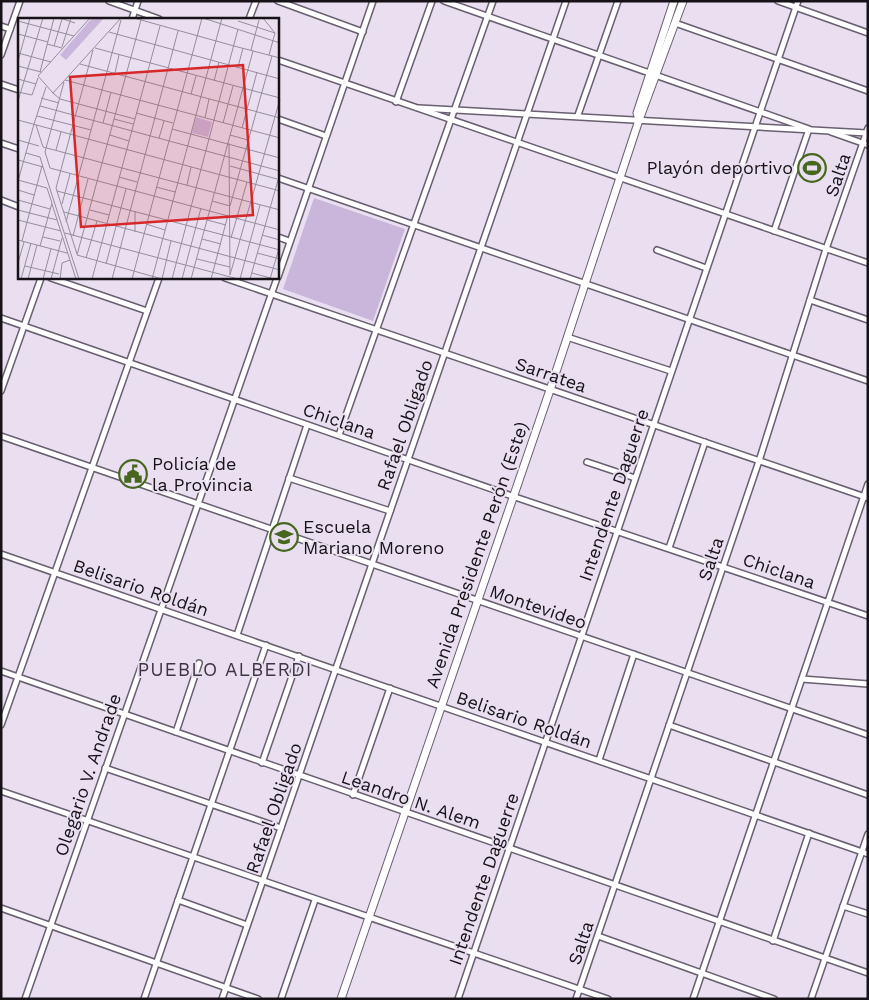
<svg xmlns="http://www.w3.org/2000/svg" width="869" height="1000" font-family="'Work Sans',sans-serif">
<rect width="100%" height="100%" fill="#e9dff1"/>
<g fill="#cbb6db">
<path d="M 810,154 L 823,159 L 815,182 L 802,178 Z"/>
<path d="M 314,198 L 405,229 L 373,321 L 283,289 Z"/>
</g>
<g fill="none" stroke-linecap="round" stroke-linejoin="round">
<defs>
<g id="minor">
<path d="M 109,1 L 159,19"/>
<path d="M 278,1 L 363,32"/>
<path d="M 444,1 L 809,129 L 774,231"/>
<path d="M 778,1 L 868,33"/>
<path d="M 132,19 L 138,1"/>
<path d="M 249,19 L 256,1"/>
<path d="M 675,23 L 868,91"/>
<path d="M 1,26 L 10,29"/>
<path d="M 1,55 L 20,1"/>
<path d="M 278,60 L 868,263"/>
<path d="M 1,84 L 19,90"/>
<path d="M 396,102 L 432,1"/>
<path d="M 419,108 L 867,133"/>
<path d="M 578,115 L 618,1"/>
<path d="M 278,119 L 326,136"/>
<path d="M 831,132 L 868,145"/>
<path d="M 1,143 L 19,149"/>
<path d="M 278,178 L 868,381"/>
<path d="M 1,200 L 19,207"/>
<path d="M 278,237 L 289,241"/>
<path d="M 657,250 L 706,268"/>
<path d="M 278,277 L 373,1"/>
<path d="M 51,278 L 147,311"/>
<path d="M 225,278 L 868,498"/>
<path d="M 810,300 L 868,320"/>
<path d="M 1,318 L 512,496 L 868,616"/>
<path d="M 567,337 L 671,371"/>
<path d="M 1,391 L 41,278"/>
<path d="M 339,435 L 493,1"/>
<path d="M 1,436 L 868,735"/>
<path d="M 587,462 L 635,478"/>
<path d="M 289,478 L 390,511"/>
<path d="M 669,548 L 705,442"/>
<path d="M 1,554 L 868,854"/>
<path d="M 237,635 L 307,425"/>
<path d="M 1,671 L 868,973"/>
<path d="M 802,679 L 868,684"/>
<path d="M 1,725 L 159,278"/>
<path d="M 669,725 L 868,795"/>
<path d="M 176,732 L 199,663"/>
<path d="M 599,760 L 634,654"/>
<path d="M 262,763 L 299,656"/>
<path d="M 105,768 L 281,828"/>
<path d="M 1,791 L 608,999"/>
<path d="M 353,795 L 390,688"/>
<path d="M 178,900 L 247,925"/>
<path d="M 843,906 L 868,914"/>
<path d="M 1,908 L 258,999"/>
<path d="M 598,936 L 774,999"/>
<path d="M 773,941 L 809,833"/>
<path d="M 25,999 L 277,278"/>
<path d="M 144,999 L 266,645"/>
<path d="M 222,999 L 566,1"/>
<path d="M 281,999 L 315,900"/>
<path d="M 458,999 L 798,1"/>
<path d="M 576,999 L 759,461 L 826,249 L 868,128"/>
<path d="M 693,999 L 868,484"/>
<path d="M 811,999 L 868,834"/>
</g>
<g id="major">
<path d="M 639,120 L 637,113 L 674,1"/>
<path d="M 341,999 L 550,390 L 639,120 L 683,1"/>
</g>
</defs>
<use href="#minor" stroke="#685f6f" stroke-width="8"/>
<use href="#major" stroke="#685f6f" stroke-width="9"/>
<use href="#minor" stroke="#fff" stroke-width="5"/>
<use href="#major" stroke="#fff" stroke-width="7"/>
</g>
<defs>
<symbol id="stadium-ring" viewBox="-11 -11 22 22"><circle r="9.5" fill="#e9dff1" stroke="#47671e" stroke-width="1.5"/><path d="M0-5a6.5 5 0 1 0 0 10a6.5 5 0 1 0 0-10ZM-3.5-1.8h7v3.6h-7Z" fill="#47671e"/></symbol>
<symbol id="civic-ring" viewBox="-11 -11 22 22"><circle r="9.5" fill="#e9dff1" stroke="#47671e" stroke-width="1.5"/><path d="M-.6-6.5H3V-4.5H.6V-3L4-1V1h2V6H-6V1h2V-1L-.6-3ZM-1.2 2.5V6h2.4V2.5Z" fill="#47671e"/></symbol>
<symbol id="school-ring" viewBox="-11 -11 22 22"><circle r="9.5" fill="#e9dff1" stroke="#47671e" stroke-width="1.5"/><path d="M0-5L7-2L0 1L-7-2ZM-4 1L0 2.5L4 1V4Q0 6-4 4Z" fill="#47671e"/></symbol>
</defs>
<g fill-rule="evenodd">
<use href="#stadium-ring" x="796" y="152" width="32" height="32"/>
<use href="#civic-ring" x="117" y="458" width="32" height="32"/>
<use href="#school-ring" x="268" y="521" width="32" height="32"/>
</g>
<g text-anchor="middle" stroke-width="4" stroke-linejoin="round" paint-order="stroke">
<g font-size="18" fill="#161218" stroke="#e9dff1" text-anchor="start">
<text x="793" y="174" text-anchor="end">Playón deportivo</text>
<text x="152" y="470">Policía de<tspan x="152" dy="21">la Provincia</tspan></text>
<text x="303" y="533">Escuela<tspan x="303" dy="21">Mariano Moreno</tspan></text>
</g>
<g font-size="18" fill="#161218" stroke="#e9dff1">
<text transform="translate(838 175) rotate(-71)" y="6">Salta</text>
<text transform="translate(551 375) rotate(19)" y="6">Sarratea</text>
<text transform="translate(339 421) rotate(19)" y="6">Chiclana</text>
<text transform="translate(405 425) rotate(-71)" y="6">Rafael Obligado</text>
<text transform="translate(614 495) rotate(-71)" y="6">Intendente Daguerre</text>
<text transform="translate(477 555) rotate(-71)" y="6">Avenida Presidente Perón (Este)</text>
<text transform="translate(711 559) rotate(-71)" y="6">Salta</text>
<text transform="translate(779 571) rotate(19)" y="6">Chiclana</text>
<text transform="translate(141 588) rotate(19)" y="6">Belisario Roldán</text>
<text transform="translate(538 607) rotate(19)" y="6">Montevideo</text>
<text transform="translate(524 720) rotate(19)" y="6">Belisario Roldán</text>
<text transform="translate(88 775) rotate(-71)" y="6">Olegario V. Andrade</text>
<text transform="translate(411 800) rotate(19)" y="6">Leandro N. Alem</text>
<text transform="translate(274 808) rotate(-71)" y="6">Rafael Obligado</text>
<text transform="translate(484 879) rotate(-71)" y="6">Intendente Daguerre</text>
<text transform="translate(581 943) rotate(-71)" y="6">Salta</text>
</g>
<g font-size="19" letter-spacing="1" fill="#3d3543" stroke="#e9dff1">
<text x="225" y="676">PUEBLO ALBERDI</text>
</g>
</g>
<g transform="translate(18 18)">
<rect width="261" height="261" fill="#e9dff1"/>
<path d="M 74,0 L 86,0 L 48,42 L 42,37 ZM 178,99 L 194,104 L 190,119 L 174,115 Z" fill="#cbb6db"/>
<path fill="none" stroke="#958d9a" stroke-width="1" d="M 42,0 L 57,5M 72,0 L 20,58 L 35,75 L 103,0M 116,0 L 216,28M 185,0 L 262,25M 245,0 L 257,15M 0,3 L 56,18M 220,3 L 257,15M 91,14 L 262,61M 0,16 L 30,24M 29,26 L 44,30M 36,28 L 44,1M 216,28 L 262,40M 44,29 L 53,0M 77,30 L 262,80M 233,32 L 241,2M 0,35 L 33,44M 251,37 L 257,15M 0,43 L 12,0M 62,46 L 262,100M 0,48 L 23,54M 220,49 L 225,30M 22,54 L 36,0M 97,55 L 101,37M 0,61 L 18,66M 47,62 L 262,120M 196,63 L 201,44M 0,74 L 14,77 L 20,60M 35,75 L 42,81 L 117,101M 173,76 L 178,58M 23,80 L 41,85M 0,83 L 25,0M 22,88 L 262,153M 118,95 L 155,105M 19,98 L 73,112M 187,100 L 191,81M 96,101 L 115,106M 0,102 L 262,173M 85,105 L 93,74M 205,105 L 215,68M 16,106 L 28,69M 18,107 L 25,129 L 262,192M 224,110 L 239,54M 154,111 L 262,140M 92,117 L 111,123M 212,117 L 230,122M 141,120 L 146,103M 0,122 L 21,128M 211,125 L 212,257M 38,132 L 43,114M 0,142 L 25,149 L 22,139 L 8,135M 212,148 L 259,161M 25,149 L 61,261M 32,150 L 262,212M 32,150 L 27,134 L 46,64M 101,159 L 119,164M 0,162 L 29,170 L 34,185 L 22,228M 0,163 L 16,106M 169,167 L 173,149M 138,169 L 157,174M 0,172 L 16,177M 39,173 L 262,232M 0,182 L 32,191M 194,183 L 212,188 L 254,38M 34,186 L 58,261M 44,186 L 52,156M 0,192 L 39,202M 72,192 L 91,197M 46,194 L 262,252M 0,202 L 43,213M 189,202 L 208,207M 48,204 L 103,2M 128,206 L 147,212M 117,214 L 117,193M 47,215 L 220,261M 244,217 L 262,222M 55,218 L 70,161M 25,219 L 42,223M 213,220 L 229,164M 184,221 L 203,226M 0,222 L 49,235M 4,223 L 24,148M 239,235 L 262,241M 59,236 L 38,170 L 75,32M 59,237 L 123,2M 59,237 L 144,261M 68,240 L 79,203M 179,241 L 212,249M 0,245 L 6,224M 88,246 L 108,171M 7,248 L 41,256M 234,255 L 256,261M 212,257 L 262,81M 3,261 L 13,225M 10,261 L 19,227M 25,261 L 33,231M 33,261 L 44,220M 42,261 L 44,245 L 52,242M 74,261 L 142,8M 94,261 L 160,13M 114,261 L 184,0M 134,261 L 204,0M 144,261 L 153,223M 154,261 L 220,11M 164,261 L 183,190M 173,261 L 235,33M 193,261 L 210,197M 222,261 L 242,187M 232,261 L 262,155M 252,261 L 262,227"/>
<path fill="#d62828" fill-opacity="0.15" stroke="#d62828" stroke-width="2.5" d="M 225,47 L 235,197 L 63,209 L 52,59 Z"/>
<rect width="261" height="261" fill="none" stroke="#161218" stroke-width="2.5"/>
</g>
<rect width="869" height="1000" fill="none" stroke="#161218" stroke-width="5"/>
</svg>
